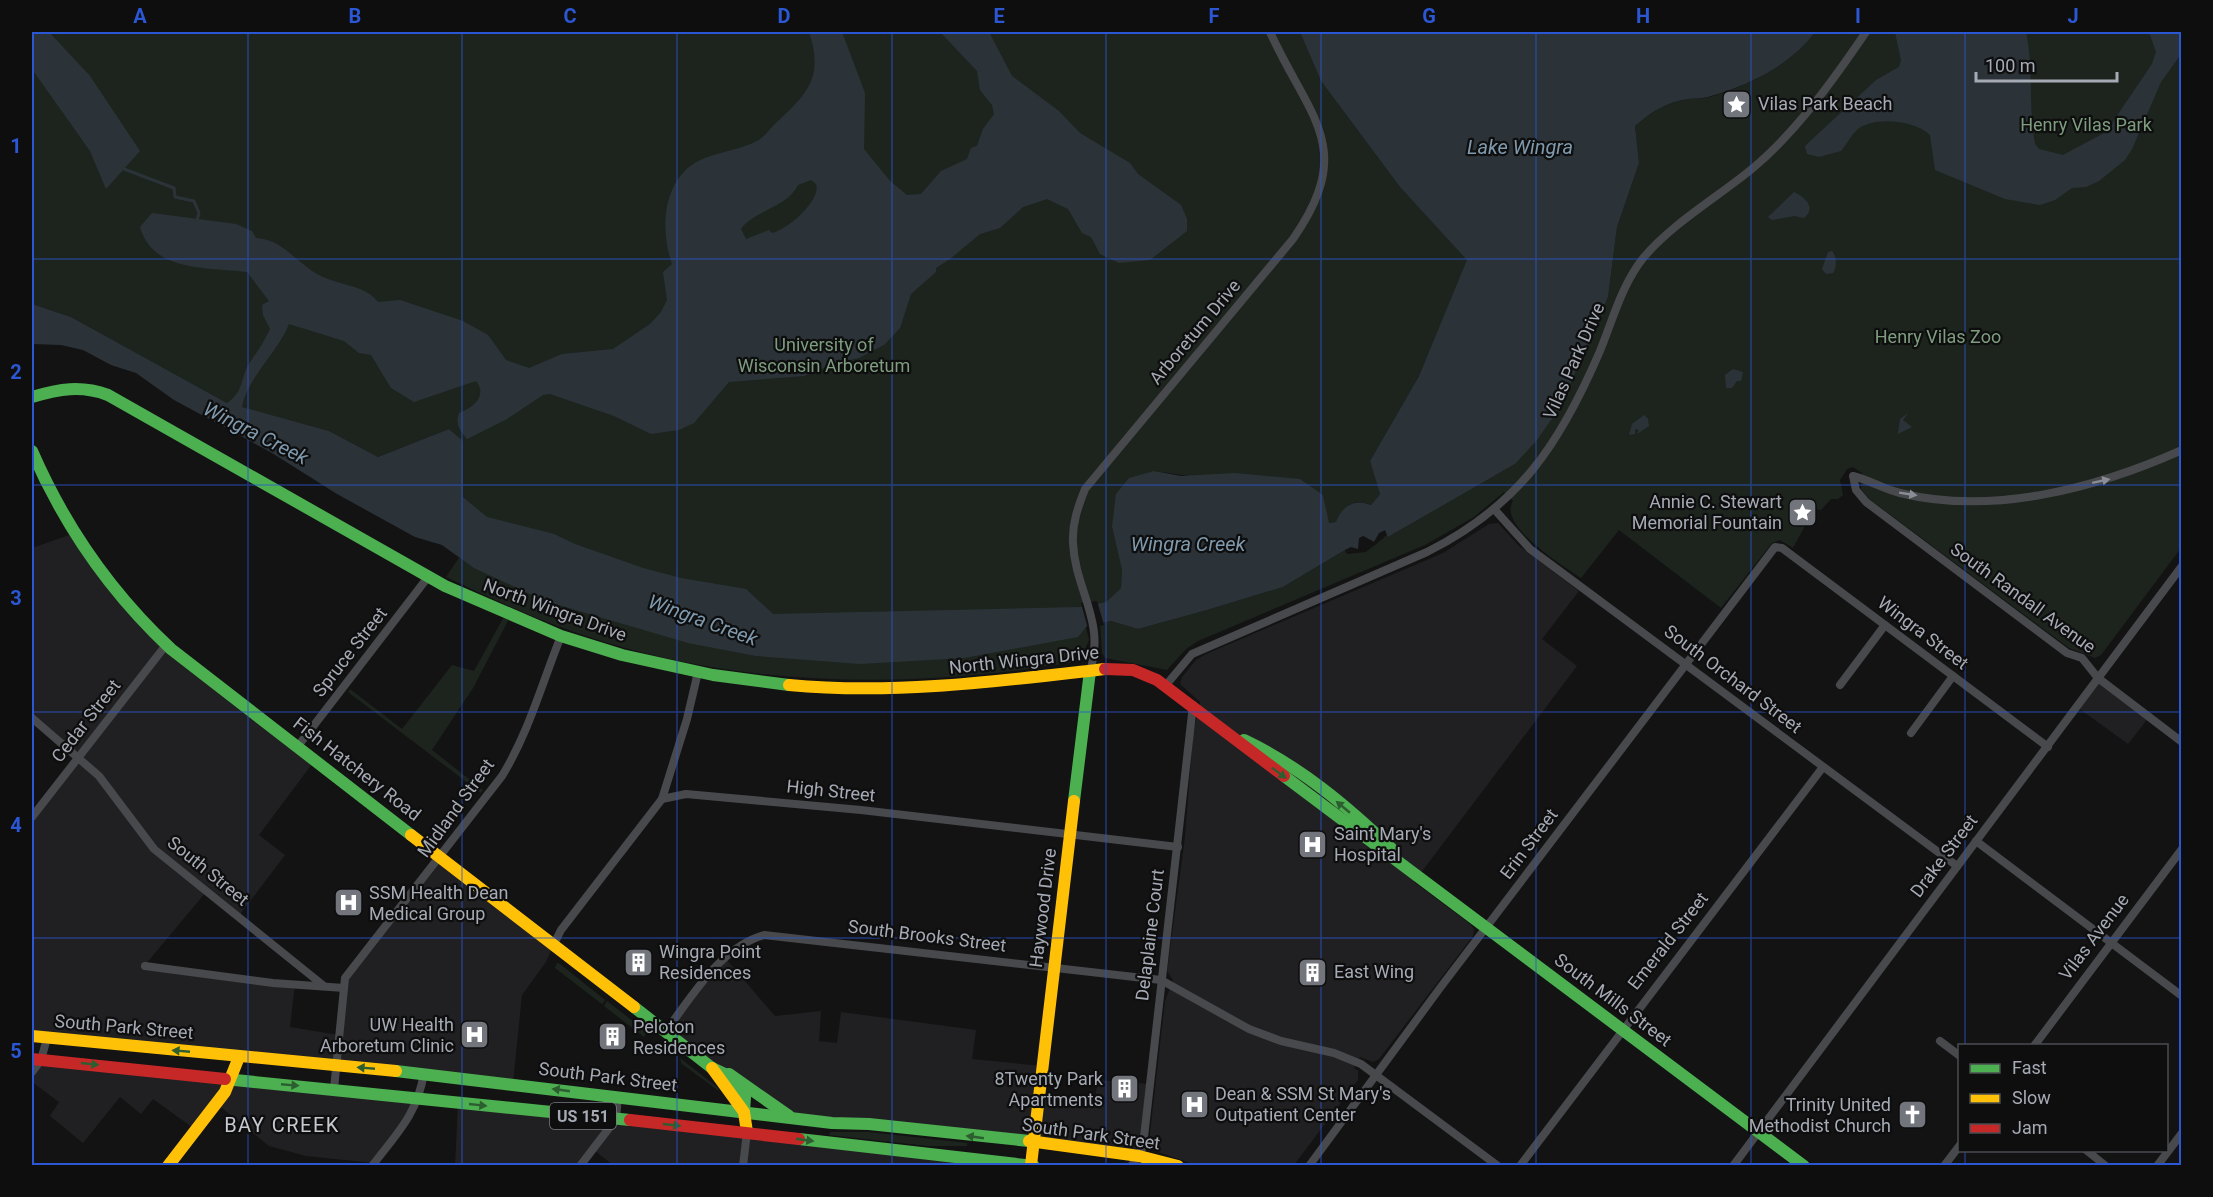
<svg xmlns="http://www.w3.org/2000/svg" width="2213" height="1197" font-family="Roboto,sans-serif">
<rect width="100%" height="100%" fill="#131314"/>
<g fill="#202022">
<path d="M 1498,523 L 1518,545 L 1579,591 L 1542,639 L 1577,666 L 1414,882 L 1470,924 L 1474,929 L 1473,936 L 1379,1059 L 1373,1062 L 1360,1057 L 1354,1068 L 1358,1071 L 1358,1080 L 1294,1165 L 1196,1165 L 1155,1151 L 1150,1146 L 1150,1133 L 1165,1001 L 1173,980 L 1167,971 L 1185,837 L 1193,734 L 1200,702 L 1180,684 L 1182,677 L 1196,660 L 1206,654 L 1443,553 L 1489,524 Z"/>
<path d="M 75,533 L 138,617 L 315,760 L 259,835 L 285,855 L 238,917 L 206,892 L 145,965 L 295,984 L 290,1027 L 339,1035 L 345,978 L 441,856 L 554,944 L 546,962 L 522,995 L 513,1083 L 32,1036 L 32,817 L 78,758 L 32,718 L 32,548 Z"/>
<path d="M 2098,678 L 2149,717 L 2128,744 L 2077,707 Z"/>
<path d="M 725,958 L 775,1016 L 821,1011 L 819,1041 L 837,1043 L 841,1012 L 976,1030 L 972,1059 L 1042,1066 L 1039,1092 L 1095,1099 L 1098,1080 L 1149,1084 L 1139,1156 L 794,1118 L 665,1032 Z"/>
<path d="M 32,1059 L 420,1099 L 374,1163 L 306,1156 L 269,1146 L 217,1104 L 196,1130 L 153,1099 L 141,1114 L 120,1097 L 83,1143 L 50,1116 L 59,1102 L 32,1082 Z"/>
<path d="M 458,1103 L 1034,1165 L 614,1166 L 593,1149 L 580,1165 L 455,1166 Z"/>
</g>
<g fill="#1d241e">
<path d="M 32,32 L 1300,32 L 1321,81 L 1400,187 L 1468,260 L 1419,376 L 1370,461 L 1380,494 L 1371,505 C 1353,497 1344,507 1336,522 L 1328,523 L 1323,495 L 1154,471 L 1112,527 L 1122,570 L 1121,588 L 1106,602 L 1081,607 L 1089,640 L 1080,661 C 905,691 723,689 555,625 C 518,611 482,594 446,577 L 486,517 L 463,497 L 463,441 L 449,429 L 378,457 L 329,431 L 227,403 L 71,317 L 32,304 Z"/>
<path d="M 1815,32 L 2181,32 L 2181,548 L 2101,655 L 2095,658 L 2069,648 L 1868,498 L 1861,489 L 1862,473 L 1853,467 L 1847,469 L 1840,480 L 1843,495 L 1838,499 L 1831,499 L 1821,510 L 1814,509 L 1793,548 L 1780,540 L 1772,543 L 1721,608 L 1619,530 L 1581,578 C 1563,566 1497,525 1513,501 L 1504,492 L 1474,517 L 1425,545 L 1198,641 L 1186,649 L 1167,670 L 1105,658 L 1102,653 L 1100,623 L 1111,621 L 1138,629 L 1207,610 L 1283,587 L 1345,550 L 1347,554 L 1366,552 L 1387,535 L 1388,537 L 1515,464 L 1608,297 L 1617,227 L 1639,163 L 1635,126 C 1651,112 1666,102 1688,99 C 1695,98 1703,99 1710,97 C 1749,85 1791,65 1815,32 Z"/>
<path d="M 506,613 L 511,615 L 473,688 L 432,750 L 483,790 L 481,793 L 348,692 L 350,689 L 402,729 L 452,665 L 474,671 Z"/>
<path d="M 557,963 L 560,964 L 605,1000 L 602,1004 L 555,968 Z"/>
<path d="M 607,1001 L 647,1032 L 644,1037 L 604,1006 Z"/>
<path d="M 680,1058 L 718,1088 L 719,1091 L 682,1064 Z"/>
<path d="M 830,1132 L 869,1132 L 967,1143 L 967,1146 L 928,1146 L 829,1135 Z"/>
</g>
<g fill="#2b3338" fill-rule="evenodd">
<path d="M 32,32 L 49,32 L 90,76 L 140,151 L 106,189 L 90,151 L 32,69 Z"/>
<path d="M 809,32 L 842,32 L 865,93 L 864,149 L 890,181 L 907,195 L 921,194 L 941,171 L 967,159 L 971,148 L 977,146 L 983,129 L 994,114 L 992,105 L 980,90 L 977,71 L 940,32 L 989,32 L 1012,76 L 1059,111 L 1080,133 L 1130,163 L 1138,174 L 1181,205 L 1187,219 L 1187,231 L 1150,260 L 1119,263 L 1100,254 L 1091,237 L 1082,233 L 1068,209 L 1047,199 L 1023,207 L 1000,228 L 980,234 L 950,259 L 936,268 L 936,272 L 911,294 L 900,328 L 884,345 L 859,358 L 836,363 L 804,376 L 729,382 L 694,423 L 679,430 L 651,434 L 614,416 L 550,394 L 543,395 L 507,419 L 467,439 C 460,430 455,425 459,413 C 473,408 488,396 476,381 L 414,402 L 391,388 L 371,355 L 359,353 L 344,341 L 289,324 C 278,352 247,378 242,407 L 329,431 L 378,457 L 449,429 L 463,441 L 463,497 L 487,517 L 554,534 L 575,544 L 643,568 L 681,578 L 746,589 L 773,614 L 1080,607 L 1106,602 L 1121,588 L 1122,570 L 1112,527 L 1116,494 L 1129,478 L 1154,471 L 1181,476 L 1235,473 L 1300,479 L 1323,495 L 1329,523 L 1336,522 C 1342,506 1355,498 1371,505 L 1380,494 L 1370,461 L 1419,376 L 1467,260 L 1400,187 L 1321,81 L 1300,32 L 1815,32 C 1791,65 1749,85 1711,96 C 1703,99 1695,98 1688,99 C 1666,102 1651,112 1635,126 L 1639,163 L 1617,227 L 1608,297 L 1560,407 L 1537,440 L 1515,464 L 1388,537 L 1384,531 L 1374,542 L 1363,536 L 1358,550 L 1351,548 L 1345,550 L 1283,587 L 1207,610 L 1138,629 L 1111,621 L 1087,626 L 1078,637 L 964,658 L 860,664 L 756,656 L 688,643 L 545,601 L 474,568 L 442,545 L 415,537 L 337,494 L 272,453 L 174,400 L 136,373 L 111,365 L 83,350 L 61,345 L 32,344 L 32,304 L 71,317 L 227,403 C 245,391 240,377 250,362 C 258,351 264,342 270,329 L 263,315 L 262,305 L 269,301 L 247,272 C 209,267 153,273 140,227 L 152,213 L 236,224 L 252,231 L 256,238 C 284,240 295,262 319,275 C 339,286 364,284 378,302 L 400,300 L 463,321 L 488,335 L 506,360 L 529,368 L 562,354 L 613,349 L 650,324 L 661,312 L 667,300 L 663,272 L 672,264 C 659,227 663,174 705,158 C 722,151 740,150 757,141 C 765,137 770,128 777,122 C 808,93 824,77 809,32 ZM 811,180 L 816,184 C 822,200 787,230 772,233 L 769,230 L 746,239 L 741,229 C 754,210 787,208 798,185 Z"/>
<path d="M 1895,32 L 2026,32 C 2034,69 2028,106 2035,144 L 2039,149 L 2063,155 L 2106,132 L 2152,64 L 2156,52 L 2149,32 L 2181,32 L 2181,54 L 2161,82 L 2132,149 L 2125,160 L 2099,181 L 2086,187 L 2072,188 L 2055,200 L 2040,205 L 2005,199 L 1935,170 L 1930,135 C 1916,120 1869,115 1855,132 C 1850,137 1846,145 1841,151 L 1819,157 L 1807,154 L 1805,146 L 1876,80 L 1899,67 L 1901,60 Z"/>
<path d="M 1794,192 C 1805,197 1817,208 1804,218 L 1794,216 L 1772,220 L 1768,217 Z"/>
<path d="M 1832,251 C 1837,256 1837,267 1833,273 L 1826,274 L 1822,269 L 1828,252 Z"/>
<path d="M 1733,369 L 1743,372 L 1741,381 L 1737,381 L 1732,388 L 1726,388 L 1725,375 Z"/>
<path d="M 1908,413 L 1903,420 L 1912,427 L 1898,434 L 1900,419 Z"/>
<path d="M 1644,415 L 1648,419 L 1649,426 L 1637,434 L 1639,430 L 1635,429 L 1635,434 L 1629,435 L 1632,424 Z"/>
</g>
<g fill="#131314">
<path d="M 1385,530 L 1387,535 L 1381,535 L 1376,545 L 1362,541 L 1360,552 L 1347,553 L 1345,550 L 1351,547 L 1358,549 L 1359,538 L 1363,536 L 1374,542 L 1379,533 Z"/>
<path d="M 1097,601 L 1104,625 L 1088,629 L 1081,603 Z"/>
</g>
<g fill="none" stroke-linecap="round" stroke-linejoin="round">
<path stroke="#2b3338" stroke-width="3" d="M 124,169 L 174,188 L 175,197 L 194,201 L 199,213 L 196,224"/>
<g stroke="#48494c" stroke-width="8">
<path d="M 2182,450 C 2097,488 1993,516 1900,493 C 1884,489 1869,480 1853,476 L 1856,490 L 1866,502 L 2067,653 L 2082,658 L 2098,678 L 2182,742"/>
<path d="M 1495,510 L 1530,549 L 1957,866"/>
<path d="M 1090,671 C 1106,621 1075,590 1073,543 C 1072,523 1078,507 1085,489 L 1293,239 C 1357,147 1309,118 1270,32"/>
<path d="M 1166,685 L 1192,654 L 1427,552 C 1519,506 1560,444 1600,351 C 1613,319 1622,284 1644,257 C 1674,222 1718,197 1753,168 C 1797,131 1834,79 1866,32"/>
<path d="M 1840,685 L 1885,625"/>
<path d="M 32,718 L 99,776 L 154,849 L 324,986"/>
<path d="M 1911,733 L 1953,676"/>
<path d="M 298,746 L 428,577"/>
<path d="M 662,799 L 687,719 L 698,672"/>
<path d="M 32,817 L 166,645"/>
<path d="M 1976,841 L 2182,996"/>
<path d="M 554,944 L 561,930 L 662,799 L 686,794 L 861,810 L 1178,847"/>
<path d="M 145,966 L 273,983 L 344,988"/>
<path d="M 665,1032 C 692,997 720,947 764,935 L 1161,980 L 1249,1029 L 1281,1041 L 1334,1053 L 1361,1064 L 1498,1166"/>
<path d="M 1940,1041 L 1960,1056"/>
<path d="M 2034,1046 L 2182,849"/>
<path d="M 32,1072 L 41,1060 L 47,1038"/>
<path d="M 334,1089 L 345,978 L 502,776 C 529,732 542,683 561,636"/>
<path d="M 2086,1150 L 2106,1166"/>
<path d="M 372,1166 C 397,1133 417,1115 424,1073"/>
<path d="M 580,1166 L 616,1119 L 618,1097"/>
<path d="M 743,1166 L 747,1132"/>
<path d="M 1131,1166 L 1139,1156 L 1143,1146 L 1193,705"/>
<path d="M 1309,1166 L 1440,988 L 1775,547 L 1782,548 L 2048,747"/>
<path d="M 1520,1166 L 1823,767"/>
<path d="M 1733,1166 L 2182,566"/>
<path d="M 1944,1166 L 1960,1145"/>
<path d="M 2157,1166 L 2182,1133"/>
</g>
<g stroke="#4caf50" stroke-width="12">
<path d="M 32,397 C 59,389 81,385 108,395 L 445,586 L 561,636 L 622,655 L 713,675 L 789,685"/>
<path d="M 32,451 C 65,527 110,592 171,649 L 411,835"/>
<path d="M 1244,740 C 1301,767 1348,807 1393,850"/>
<path d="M 1284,776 L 1804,1166"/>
<path d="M 1074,801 L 1090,671"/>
<path d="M 634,1007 L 712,1068 L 733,1078 L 745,1097 L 744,1112"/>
<path d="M 396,1071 L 832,1123 L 869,1124 L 1029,1141"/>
<path d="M 729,1074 L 789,1116"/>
<path d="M 225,1079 L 630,1120"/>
<path d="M 799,1139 L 1034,1166"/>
</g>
<g stroke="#ffc107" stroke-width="12">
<path d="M 789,685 C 895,695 1000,681 1105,669"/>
<path d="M 411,835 L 634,1007"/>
<path d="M 32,1036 L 396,1071"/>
<path d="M 712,1068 L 744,1112 L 747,1132"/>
<path d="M 1029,1141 L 1139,1156 L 1178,1166"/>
<path d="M 1031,1165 L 1074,801"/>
<path d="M 168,1166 L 225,1092 L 239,1057"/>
</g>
<g stroke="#c62828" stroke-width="12">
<path d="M 1105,669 L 1133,670 L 1157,680 L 1284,776"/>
<path d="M 32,1059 L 225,1079"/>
<path d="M 630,1120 L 799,1139"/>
</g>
</g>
<defs><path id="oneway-solid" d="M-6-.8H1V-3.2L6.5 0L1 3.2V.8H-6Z" transform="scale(1.5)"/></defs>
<g fill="#898d95">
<use href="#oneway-solid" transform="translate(2101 481) rotate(-12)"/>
<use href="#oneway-solid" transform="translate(1908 494) rotate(9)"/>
</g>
<g fill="#2d5e30">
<use href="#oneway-solid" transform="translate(1279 773) rotate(37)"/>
<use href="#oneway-solid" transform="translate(1343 807) rotate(-140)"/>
<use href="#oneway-solid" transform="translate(181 1051) rotate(-175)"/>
<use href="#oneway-solid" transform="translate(90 1064) rotate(6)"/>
<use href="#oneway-solid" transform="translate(366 1068) rotate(-175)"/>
<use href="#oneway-solid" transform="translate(290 1085) rotate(5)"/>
<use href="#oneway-solid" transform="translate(561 1090) rotate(-172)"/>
<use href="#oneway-solid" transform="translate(478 1105) rotate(6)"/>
<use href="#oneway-solid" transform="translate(672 1125) rotate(6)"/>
<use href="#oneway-solid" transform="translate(975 1137) rotate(-172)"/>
<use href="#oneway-solid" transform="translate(805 1140) rotate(8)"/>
</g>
<path fill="none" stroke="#2b57d4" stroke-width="1.5" stroke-opacity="0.55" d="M 248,32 L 248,1166M 462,32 L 462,1166M 677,32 L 677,1166M 892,32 L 892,1166M 1106,32 L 1106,1166M 1321,32 L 1321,1166M 1536,32 L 1536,1166M 1751,32 L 1751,1166M 1965,32 L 1965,1046M 32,259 L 2182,259M 32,485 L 2182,485M 32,712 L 2182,712M 32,938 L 2182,938M 1965,1150 L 1965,1166"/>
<defs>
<symbol id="sight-square" viewBox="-11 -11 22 22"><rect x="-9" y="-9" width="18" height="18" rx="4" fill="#72757c" stroke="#0e0e0f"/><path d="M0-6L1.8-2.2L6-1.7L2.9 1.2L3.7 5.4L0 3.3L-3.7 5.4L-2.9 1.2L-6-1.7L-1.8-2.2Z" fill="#fff"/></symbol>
<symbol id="hospital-square" viewBox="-11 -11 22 22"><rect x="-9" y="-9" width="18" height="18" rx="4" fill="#72757c" stroke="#0e0e0f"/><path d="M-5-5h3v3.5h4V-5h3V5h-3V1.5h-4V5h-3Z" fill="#fff"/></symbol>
<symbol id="building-square" viewBox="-11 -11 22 22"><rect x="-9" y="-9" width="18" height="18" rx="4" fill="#72757c" stroke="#0e0e0f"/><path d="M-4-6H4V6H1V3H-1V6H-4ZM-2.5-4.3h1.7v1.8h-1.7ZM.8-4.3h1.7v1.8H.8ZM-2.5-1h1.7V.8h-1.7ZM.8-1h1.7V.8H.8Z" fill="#fff"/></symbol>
<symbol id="church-square" viewBox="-11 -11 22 22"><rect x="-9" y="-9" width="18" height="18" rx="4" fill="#72757c" stroke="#0e0e0f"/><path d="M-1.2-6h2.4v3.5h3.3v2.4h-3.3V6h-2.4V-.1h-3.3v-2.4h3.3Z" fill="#fff"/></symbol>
</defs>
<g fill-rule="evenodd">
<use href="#sight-square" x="1720" y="88" width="33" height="33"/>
<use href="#sight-square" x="1786" y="496" width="33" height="33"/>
<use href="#hospital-square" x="1296" y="828" width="33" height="33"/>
<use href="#hospital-square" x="332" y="886" width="33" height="33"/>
<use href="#building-square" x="622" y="946" width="33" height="33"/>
<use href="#building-square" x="1296" y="956" width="33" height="33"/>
<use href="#hospital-square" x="458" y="1018" width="33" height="33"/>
<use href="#building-square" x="596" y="1020" width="33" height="33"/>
<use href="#building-square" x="1108" y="1072" width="33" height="33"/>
<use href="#hospital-square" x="1178" y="1088" width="33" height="33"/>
<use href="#church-square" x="1896" y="1098" width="33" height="33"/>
</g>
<g text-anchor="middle" stroke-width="4.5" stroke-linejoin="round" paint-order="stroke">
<rect fill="#0e0e0f" stroke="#787b82" stroke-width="1.5" x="550" y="1103" width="66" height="26" rx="4.5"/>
<g font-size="16" font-weight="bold" fill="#a5aab4">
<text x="583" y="1122">US 151</text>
</g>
<g font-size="18" fill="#a5aab4" stroke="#0e0e0f" text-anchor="start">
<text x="1758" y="110">Vilas Park Beach</text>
<text x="1782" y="508" text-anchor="end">Annie C. Stewart<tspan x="1782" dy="21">Memorial Fountain</tspan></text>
<text x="1334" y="840">Saint Mary's<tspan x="1334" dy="21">Hospital</tspan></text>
<text x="369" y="899">SSM Health Dean<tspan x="369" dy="21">Medical Group</tspan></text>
<text x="659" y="958">Wingra Point<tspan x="659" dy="21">Residences</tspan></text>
<text x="1334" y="978">East Wing</text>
<text x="454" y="1031" text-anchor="end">UW Health<tspan x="454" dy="21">Arboretum Clinic</tspan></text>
<text x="633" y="1033">Peloton<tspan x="633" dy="21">Residences</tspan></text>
<text x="1103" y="1085" text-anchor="end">8Twenty Park<tspan x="1103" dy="21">Apartments</tspan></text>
<text x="1215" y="1100">Dean &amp; SSM St Mary's<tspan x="1215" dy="21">Outpatient Center</tspan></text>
<text x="1891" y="1111" text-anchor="end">Trinity United<tspan x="1891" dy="21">Methodist Church</tspan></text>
</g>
<g font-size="18" fill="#7e9d7f" stroke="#0e0e0f">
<text x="2086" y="131">Henry Vilas Park</text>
<text x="1938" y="343">Henry Vilas Zoo</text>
<text x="824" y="351">University of<tspan x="824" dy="21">Wisconsin Arboretum</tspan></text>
</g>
<g font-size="18" fill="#a5aab4" stroke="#0e0e0f">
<text transform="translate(1195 332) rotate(-50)" y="6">Arboretum Drive</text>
<text transform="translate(1574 361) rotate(-66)" y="6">Vilas Park Drive</text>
<text transform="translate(2023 598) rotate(36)" y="6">South Randall Avenue</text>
<text transform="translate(555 610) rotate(20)" y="6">North Wingra Drive</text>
<text transform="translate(1923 633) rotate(37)" y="6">Wingra Street</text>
<text transform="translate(350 652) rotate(-52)" y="6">Spruce Street</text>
<text transform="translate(1024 660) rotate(-6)" y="6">North Wingra Drive</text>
<text transform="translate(1733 679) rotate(37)" y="6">South Orchard Street</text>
<text transform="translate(86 721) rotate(-52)" y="6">Cedar Street</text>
<text transform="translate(357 769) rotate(38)" y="6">Fish Hatchery Road</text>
<text transform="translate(831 791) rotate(6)" y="6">High Street</text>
<text transform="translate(456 808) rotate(-54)" y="6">Midland Street</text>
<text transform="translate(1529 844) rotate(-53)" y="6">Erin Street</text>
<text transform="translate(1944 856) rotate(-53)" y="6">Drake Street</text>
<text transform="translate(208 871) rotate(39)" y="6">South Street</text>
<text transform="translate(1043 908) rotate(-83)" y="6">Haywood Drive</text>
<text transform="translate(1150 935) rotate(-83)" y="6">Delaplaine Court</text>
<text transform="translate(927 936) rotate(7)" y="6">South Brooks Street</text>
<text transform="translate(2094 937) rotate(-53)" y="6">Vilas Avenue</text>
<text transform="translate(1668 941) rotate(-52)" y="6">Emerald Street</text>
<text transform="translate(1613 1000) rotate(37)" y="6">South Mills Street</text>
<text transform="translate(124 1027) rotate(5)" y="6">South Park Street</text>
<text transform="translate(608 1077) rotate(7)" y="6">South Park Street</text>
<text transform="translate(1091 1134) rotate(8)" y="6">South Park Street</text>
</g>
<g font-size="20" font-style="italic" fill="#7f99ad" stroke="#0e0e0f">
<text x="1520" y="154">Lake Wingra</text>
<text transform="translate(256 433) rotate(27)" y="7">Wingra Creek</text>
<text x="1188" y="551">Wingra Creek</text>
<text transform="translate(703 620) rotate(20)" y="7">Wingra Creek</text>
</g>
<g font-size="20" letter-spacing="1.5" fill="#c6c9d0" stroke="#0e0e0f">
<text x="282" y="1132">BAY CREEK</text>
</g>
</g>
<rect width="2213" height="1197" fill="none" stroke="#0e0e0f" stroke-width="66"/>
<rect x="1958" y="1044" width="210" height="108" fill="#0e0e0f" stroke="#4a4c51" stroke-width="1.5"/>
<rect x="1970" y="1064" width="30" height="9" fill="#4caf50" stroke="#4a4c51" stroke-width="1.5"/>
<text x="2012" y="1074" font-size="18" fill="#a5aab4">Fast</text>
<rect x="1970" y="1094" width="30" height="9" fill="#ffc107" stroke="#4a4c51" stroke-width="1.5"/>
<text x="2012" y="1104" font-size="18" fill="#a5aab4">Slow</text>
<rect x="1970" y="1124" width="30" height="9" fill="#c62828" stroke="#4a4c51" stroke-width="1.5"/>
<text x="2012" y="1134" font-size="18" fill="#a5aab4">Jam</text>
<path d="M1976 72v9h141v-9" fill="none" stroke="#a5aab4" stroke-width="3"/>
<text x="1985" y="72" font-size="18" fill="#a5aab4" stroke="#0e0e0f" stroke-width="4.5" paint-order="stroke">100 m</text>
<rect x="33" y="33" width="2147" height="1131" fill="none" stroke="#2b57d4" stroke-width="2"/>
<g font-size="20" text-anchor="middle" font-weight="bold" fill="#2b57d4">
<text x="140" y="23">A</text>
<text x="355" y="23">B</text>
<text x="570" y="23">C</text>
<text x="784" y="23">D</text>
<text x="999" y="23">E</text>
<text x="1214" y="23">F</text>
<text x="1429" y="23">G</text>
<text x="1643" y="23">H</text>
<text x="1858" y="23">I</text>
<text x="2073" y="23">J</text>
<text x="16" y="153">1</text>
<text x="16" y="379">2</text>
<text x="16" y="605">3</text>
<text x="16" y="832">4</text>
<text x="16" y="1058">5</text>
</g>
</svg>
